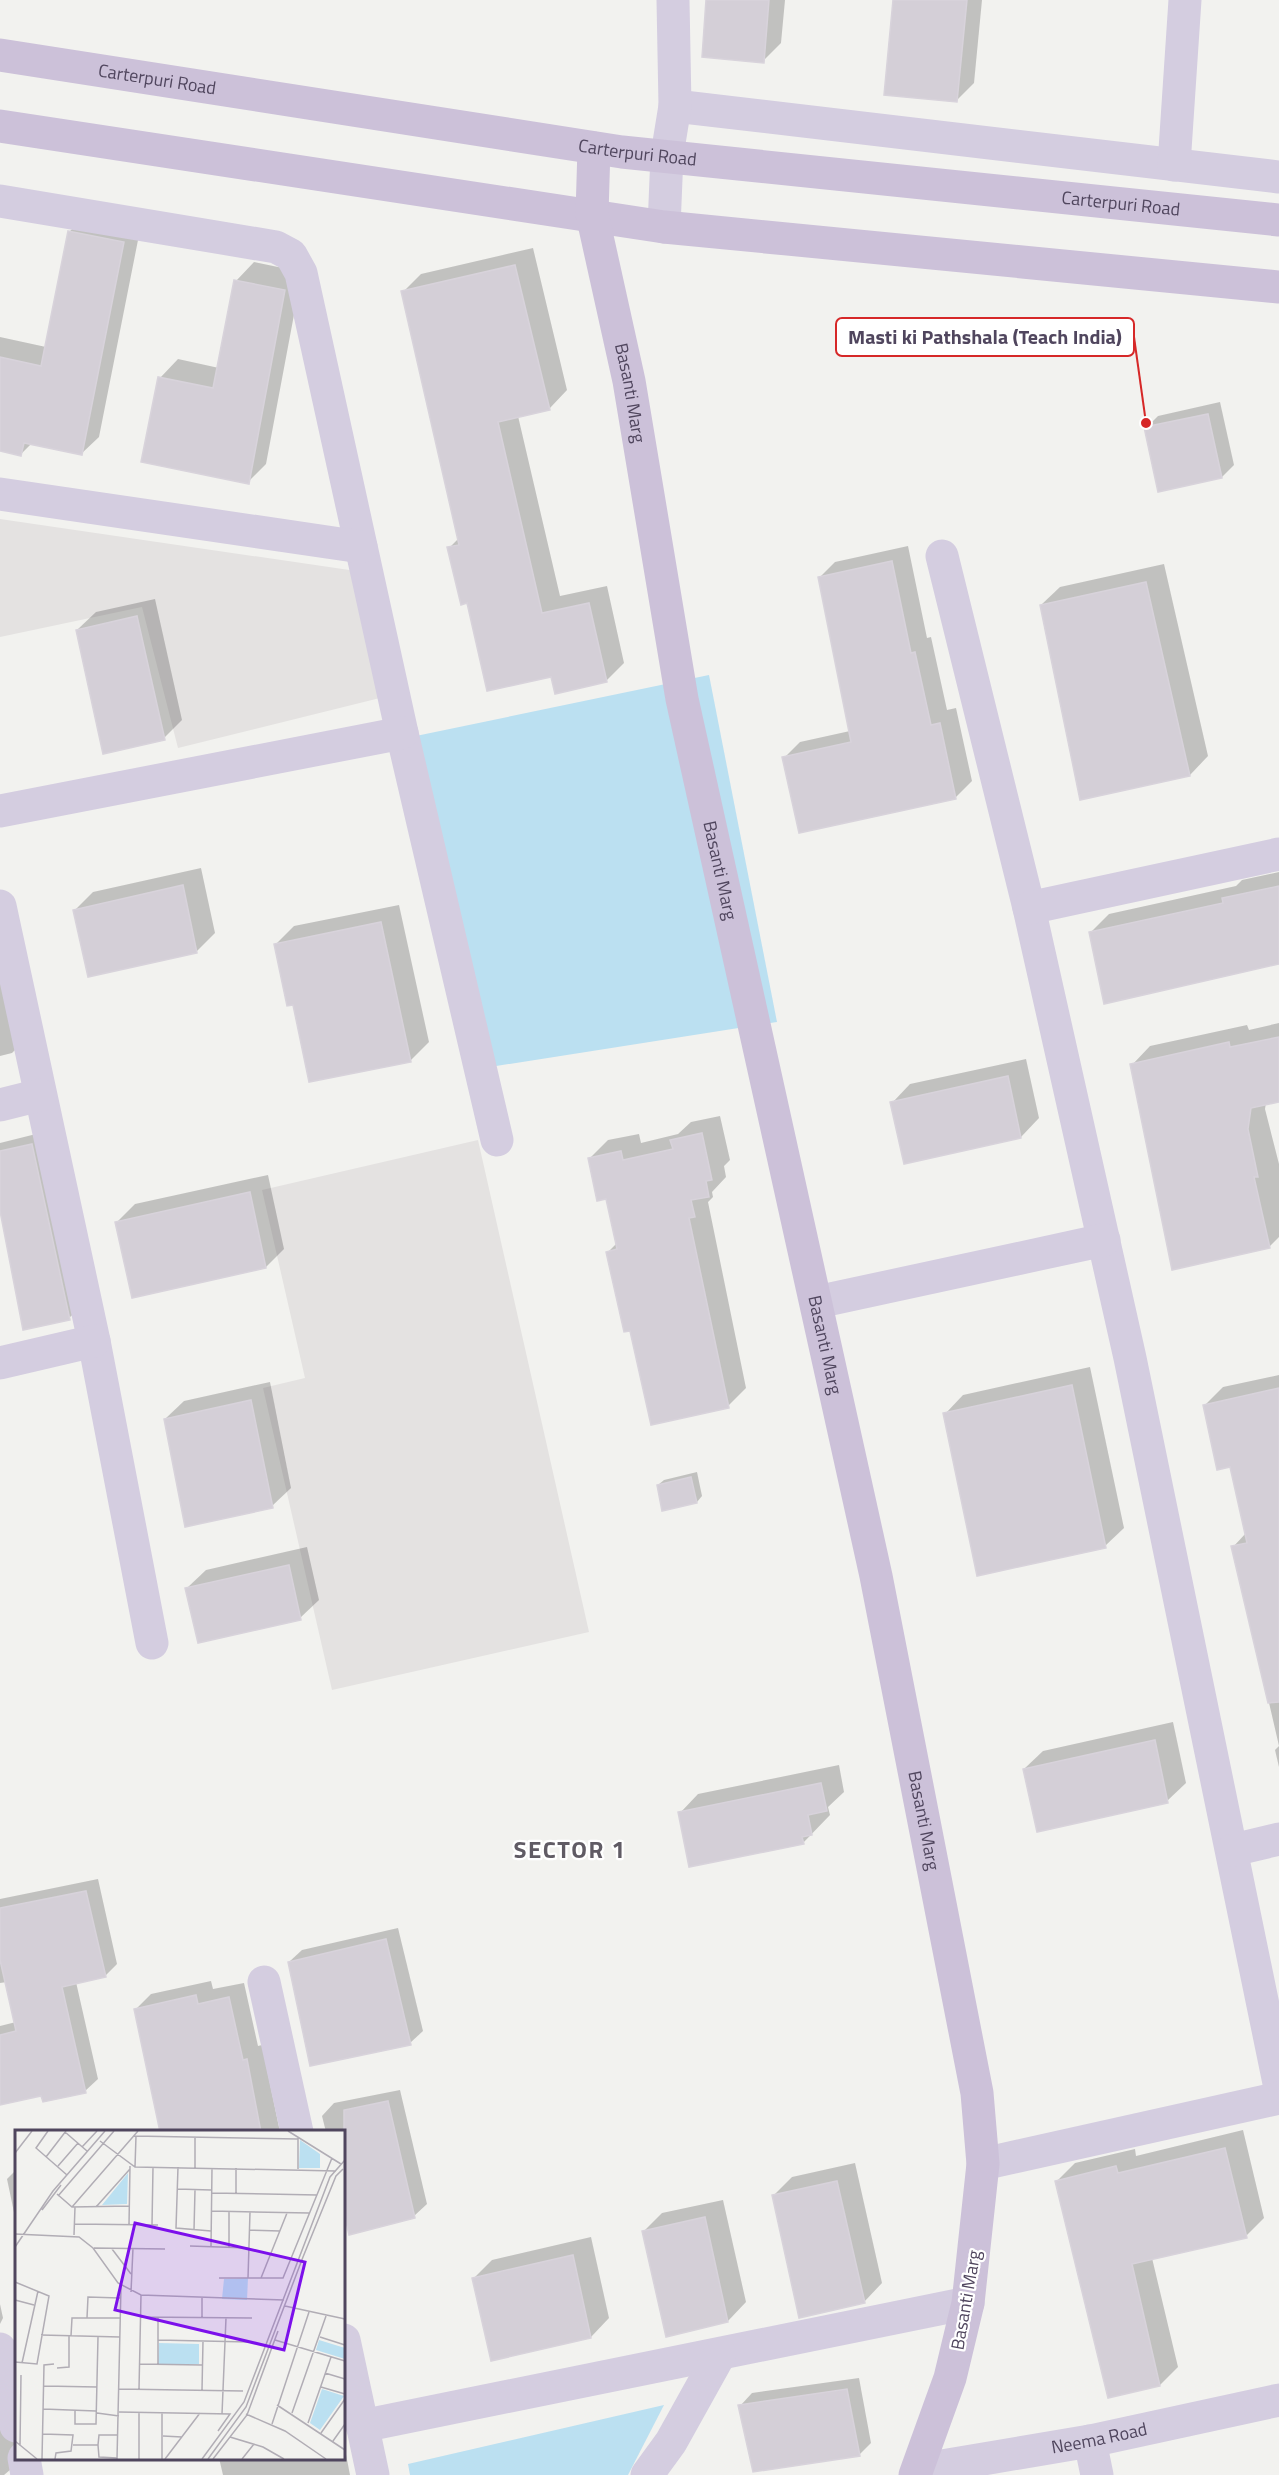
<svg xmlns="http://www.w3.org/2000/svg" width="1279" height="2475" font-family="'Titillium Web',sans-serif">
<rect width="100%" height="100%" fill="#f2f2ef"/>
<g fill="#e4e2e1">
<path d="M 0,519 L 363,572 L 388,696 L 178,748 L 142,607 L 0,637 Z"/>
<path d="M 478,1140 L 589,1632 L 332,1690 L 263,1388 L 305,1378 L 262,1190 Z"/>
</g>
<g fill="#bbe0f1">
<path d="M 709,675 L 777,1022 L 490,1067 L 411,737 Z"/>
<path d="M 664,2405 L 628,2475 L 410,2475 L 408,2464 Z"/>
</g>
<g fill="#0003">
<path d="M 708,0 L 785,0 L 781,43 L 763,61 Z"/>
<path d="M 894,0 L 982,0 L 974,83 L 956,101 Z"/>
<path d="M 87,215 L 141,225 L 99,437 L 81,454 L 32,443 L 21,454 L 0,450 L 0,337 L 46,347 L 69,232 Z"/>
<path d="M 533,248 L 567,390 L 550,408 L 518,416 L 560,596 L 607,586 L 624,663 L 606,681 L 552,675 L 468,602 L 449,548 L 459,538 L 403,292 L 421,274 Z"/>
<path d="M 254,262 L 302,272 L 266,464 L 248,482 L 160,378 L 178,359 L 219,368 L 236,281 Z"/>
<path d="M 1220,402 L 1234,465 L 1222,477 L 1146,428 L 1158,416 Z"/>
<path d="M 908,546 L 927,638 L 931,637 L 947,710 L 956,708 L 972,781 L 956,797 L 800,831 L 784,758 L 800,742 L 850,731 L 819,578 L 835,562 Z"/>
<path d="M 1164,564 L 1208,756 L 1190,775 L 1041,605 L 1060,587 Z"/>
<path d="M 155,599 L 182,720 L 164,738 L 77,630 L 96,612 Z"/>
<path d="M 201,868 L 215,933 L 197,951 L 75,910 L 93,892 Z"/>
<path d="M 1279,872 L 1279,963 L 1090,933 L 1109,914 L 1236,886 L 1242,880 Z"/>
<path d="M 0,893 L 31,1034 L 12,1053 L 0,1056 Z"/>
<path d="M 399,905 L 429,1042 L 411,1060 L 294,1003 L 276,944 L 294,926 Z"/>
<path d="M 1279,1023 L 1279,1100 L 1266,1103 L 1265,1109 L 1279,1164 L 1279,1237 L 1269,1247 L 1132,1065 L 1150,1046 L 1247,1025 L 1249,1030 Z"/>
<path d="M 1026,1059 L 1039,1118 L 1021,1137 L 905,1162 L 892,1103 L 910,1084 Z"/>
<path d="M 720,1116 L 730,1160 L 724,1166 L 726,1177 L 712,1192 L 713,1197 L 708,1202 L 746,1388 L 728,1406 L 631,1329 L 608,1252 L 617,1243 L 607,1197 L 589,1159 L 608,1140 L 639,1134 L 641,1143 L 678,1134 L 691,1122 Z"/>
<path d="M 44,1132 L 82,1306 L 69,1318 L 25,1328 L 0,1204 L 0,1143 Z"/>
<path d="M 268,1175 L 284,1249 L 266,1267 L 117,1222 L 135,1204 Z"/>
<path d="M 1090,1367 L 1124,1528 L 1105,1546 L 945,1414 L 963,1395 Z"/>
<path d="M 1279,1375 L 1279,1746 L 1233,1547 L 1246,1533 L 1231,1465 L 1205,1405 L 1223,1387 Z"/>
<path d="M 270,1382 L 291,1488 L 272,1506 L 165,1419 L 184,1401 Z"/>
<path d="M 697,1472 L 702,1496 L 697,1502 L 658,1485 L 664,1480 Z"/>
<path d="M 307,1547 L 319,1600 L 300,1618 L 187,1588 L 206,1570 Z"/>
<path d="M 1173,1722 L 1186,1783 L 1167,1801 L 1024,1769 L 1043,1751 Z"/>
<path d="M 1279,1746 L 1279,1767 L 1275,1750 Z"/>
<path d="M 839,1765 L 844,1792 L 828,1807 L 830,1815 L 803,1843 L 680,1813 L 698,1794 Z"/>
<path d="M 98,1879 L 117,1964 L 105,1976 L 76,1982 L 98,2079 L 85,2091 L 43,2094 L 0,2103 L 0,2026 L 16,2022 L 7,1982 L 0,1983 L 0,1899 Z"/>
<path d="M 398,1928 L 423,2031 L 410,2043 L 289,1962 L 302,1950 Z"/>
<path d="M 211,1981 L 213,1989 L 244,1983 L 258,2046 L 262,2045 L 280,2132 L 162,2132 L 136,2009 L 151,1994 Z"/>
<path d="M 400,2090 L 427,2204 L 414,2216 L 350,2233 L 344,2206 L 344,2132 L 326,2132 L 322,2116 L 334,2103 Z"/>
<path d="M 1243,2130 L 1264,2218 L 1246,2236 L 1152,2258 L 1178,2367 L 1160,2385 L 1057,2181 L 1075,2163 L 1135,2149 L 1136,2156 Z"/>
<path d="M 855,2163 L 882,2283 L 864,2302 L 773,2196 L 792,2177 Z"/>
<path d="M 16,2170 L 16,2222 L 7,2179 Z"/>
<path d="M 723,2200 L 746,2302 L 728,2321 L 643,2232 L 662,2213 Z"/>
<path d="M 591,2237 L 609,2318 L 591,2337 L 474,2278 L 492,2260 Z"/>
<path d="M 0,2304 L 3,2318 L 0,2324 Z"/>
<path d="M 859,2378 L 871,2443 L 859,2455 L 740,2406 L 752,2393 Z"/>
<path d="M 0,2407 L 16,2431 L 16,2458 L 23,2459 L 4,2475 L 0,2475 Z"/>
<path d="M 344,2444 L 350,2475 L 223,2475 L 219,2458 L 344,2458 Z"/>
</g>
<g fill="#d4cfd7" stroke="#d8d3db" stroke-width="1.5">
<path d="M 706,0 L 769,0 L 764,63 L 702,57 Z"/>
<path d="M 893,0 L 967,0 L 957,102 L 884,95 Z"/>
<path d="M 68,231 L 124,242 L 82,455 L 24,443 L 21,456 L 0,451 L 0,357 L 41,366 Z"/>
<path d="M 515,265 L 550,410 L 498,422 L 542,613 L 589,603 L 607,682 L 555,694 L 551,677 L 487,691 L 467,603 L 461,605 L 447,547 L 459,545 L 401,291 Z"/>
<path d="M 234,280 L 285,290 L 249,484 L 141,462 L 158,377 L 213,388 Z"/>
<path d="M 1208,414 L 1222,478 L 1158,492 L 1144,427 Z"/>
<path d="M 892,561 L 911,653 L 915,652 L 931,725 L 940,723 L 956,799 L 799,833 L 782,757 L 851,742 L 818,577 Z"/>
<path d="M 1146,582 L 1190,776 L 1080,800 L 1040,605 Z"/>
<path d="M 137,616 L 165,740 L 103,754 L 76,630 Z"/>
<path d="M 183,885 L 197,953 L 88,977 L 73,910 Z"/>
<path d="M 1279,886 L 1279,964 L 1104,1004 L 1089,932 L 1223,903 L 1222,898 Z"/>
<path d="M 381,922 L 411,1062 L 309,1082 L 293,1005 L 287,1006 L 274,944 Z"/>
<path d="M 1279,1037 L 1279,1102 L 1251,1108 L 1248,1129 L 1258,1177 L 1254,1177 L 1270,1248 L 1172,1270 L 1130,1064 L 1229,1042 L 1230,1047 Z"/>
<path d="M 1008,1076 L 1021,1138 L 904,1164 L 890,1102 Z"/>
<path d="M 702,1133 L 712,1180 L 706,1181 L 709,1197 L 691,1200 L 695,1217 L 689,1218 L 729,1408 L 651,1425 L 630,1331 L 624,1332 L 606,1252 L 617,1249 L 606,1199 L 597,1201 L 588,1158 L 621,1151 L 623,1160 L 673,1149 L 670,1140 Z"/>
<path d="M 32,1144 L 70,1320 L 23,1330 L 0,1211 L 0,1151 Z"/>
<path d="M 250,1192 L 266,1268 L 132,1298 L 115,1222 Z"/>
<path d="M 1072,1385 L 1106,1548 L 977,1576 L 943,1413 Z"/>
<path d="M 1279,1388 L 1279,1702 L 1268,1703 L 1231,1546 L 1247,1543 L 1230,1467 L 1217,1470 L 1203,1405 Z"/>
<path d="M 251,1400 L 273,1508 L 185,1527 L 164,1419 Z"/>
<path d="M 691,1477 L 697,1503 L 662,1511 L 657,1485 Z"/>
<path d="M 289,1565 L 301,1620 L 198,1643 L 185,1588 Z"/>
<path d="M 1155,1740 L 1168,1803 L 1037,1832 L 1023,1769 Z"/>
<path d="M 821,1783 L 827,1811 L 808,1815 L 812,1835 L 802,1837 L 804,1844 L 689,1867 L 678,1812 Z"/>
<path d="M 86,1891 L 106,1977 L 62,1987 L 86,2093 L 43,2102 L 41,2096 L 0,2105 L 0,2035 L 16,2031 L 0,1960 L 0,1908 Z"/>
<path d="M 386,1939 L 411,2045 L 310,2066 L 288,1962 Z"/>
<path d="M 196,1995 L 198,2004 L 229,1997 L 243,2060 L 247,2059 L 261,2132 L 160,2132 L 134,2009 Z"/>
<path d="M 388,2101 L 415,2218 L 349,2235 L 344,2213 L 344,2110 Z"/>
<path d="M 1225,2148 L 1247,2238 L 1132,2264 L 1160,2386 L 1108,2398 L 1055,2181 L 1116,2166 L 1118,2173 Z"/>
<path d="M 837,2181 L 865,2303 L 799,2318 L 772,2195 Z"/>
<path d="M 705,2217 L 728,2322 L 666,2337 L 642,2231 Z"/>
<path d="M 573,2255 L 591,2338 L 491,2361 L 472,2278 Z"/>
<path d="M 847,2389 L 860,2456 L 753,2472 L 738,2405 Z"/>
</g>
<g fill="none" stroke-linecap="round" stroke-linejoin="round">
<g stroke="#d4cde0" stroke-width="33">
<path d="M 675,106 L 1279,177"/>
<path d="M 1174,165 L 1185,0"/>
<path d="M 0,201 L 276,247 L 291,255 L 301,273 L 402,733 L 497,1140"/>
<path d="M 664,227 L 667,155 L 675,106 L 673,0"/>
<path d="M 0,494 L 361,547"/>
<path d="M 942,556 L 1029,908 L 1130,1358 L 1279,2083"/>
<path d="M 0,811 L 402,733"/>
<path d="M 0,906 L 94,1341 L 152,1643"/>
<path d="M 1029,908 L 1279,854"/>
<path d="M 0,1105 L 40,1095"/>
<path d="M 817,1302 L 1104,1240"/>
<path d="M 0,1363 L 94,1341"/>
<path d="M 1233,1850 L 1279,1839"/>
<path d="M 264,1982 L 297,2132"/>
<path d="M 983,2164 L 1279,2098"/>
<path d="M 344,2340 L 373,2475"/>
<path d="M 0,2349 L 16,2426"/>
<path d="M 362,2426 L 968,2303"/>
<path d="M 1090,2441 L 1097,2475"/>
<path d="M 24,2458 L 27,2475"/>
<path id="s1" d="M 918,2470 L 1090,2441 L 1279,2400"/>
<path d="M 647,2475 L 671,2442 L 720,2354"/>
</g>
<g stroke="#ccc1d9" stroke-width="33">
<path id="s2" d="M 0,55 L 622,152 L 1279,220"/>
<path d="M 0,126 L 664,227 L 1279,287"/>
<path id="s3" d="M 594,148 L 592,214 L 629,381 L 682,699 L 876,1576 L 977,2093 L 983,2164 L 968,2303 L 950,2378 L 915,2475"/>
</g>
</g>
<g text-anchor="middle" stroke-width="4.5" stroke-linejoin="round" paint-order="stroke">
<g font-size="18" fill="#50465e" stroke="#fff">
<text dy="6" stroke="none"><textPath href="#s2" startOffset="159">Carterpuri Road</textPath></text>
<text dy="6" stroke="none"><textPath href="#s2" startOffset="645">Carterpuri Road</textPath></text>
<text dy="6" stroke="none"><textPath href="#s2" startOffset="1131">Carterpuri Road</textPath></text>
<text dy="6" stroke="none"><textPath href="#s3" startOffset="249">Basanti Marg</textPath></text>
<text dy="6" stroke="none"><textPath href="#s3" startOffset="735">Basanti Marg</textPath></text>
<text dy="6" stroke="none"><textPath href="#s3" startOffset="1221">Basanti Marg</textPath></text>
<text dy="6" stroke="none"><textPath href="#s3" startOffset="1707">Basanti Marg</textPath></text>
<text transform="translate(966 2300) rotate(-80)" y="6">Basanti Marg</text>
<text dy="6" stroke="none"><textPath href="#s1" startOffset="184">Neema Road</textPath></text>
</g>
<g font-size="24" font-weight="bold" letter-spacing="1.5" fill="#605b64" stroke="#fff">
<text x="570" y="1858">SECTOR 1</text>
</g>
</g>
<g transform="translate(15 2130)">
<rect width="330" height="330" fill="#f2f2ef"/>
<path d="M 285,10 L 305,24 L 305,38 L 284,38 ZM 113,43 L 112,74 L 87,75 ZM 233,148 L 232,170 L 207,169 L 209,149 ZM 304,210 L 330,218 L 330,229 L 301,220 ZM 144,213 L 184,214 L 184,234 L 143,234 ZM 307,259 L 329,266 L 305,300 L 295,293 Z" fill="#bbe0f1"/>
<path fill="none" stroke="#b1adb5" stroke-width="1.5" d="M 33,1 L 21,18 L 52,45M 273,1 L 326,34M 50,2 L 72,21M 119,6 L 283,9M 283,7 L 283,39M 85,11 L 120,37 L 321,41M 67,17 L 82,1M 0,23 L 17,1M 31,27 L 51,1M 43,36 L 63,13M 120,37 L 121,6M 163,37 L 161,98 L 196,101M 180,38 L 180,7M 221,38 L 221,64M 162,59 L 196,60M 196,63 L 302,65M 42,64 L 57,77 L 115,76M 43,66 L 99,1M 57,77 L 123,1M 81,77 L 115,39M 27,80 L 46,55M 196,81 L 294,83M 214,82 L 214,117M 59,94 L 143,95M 114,95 L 115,36M 137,95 L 138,37M 179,100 L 180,60M 235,100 L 265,101M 0,104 L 64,107 L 78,118 L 103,153 L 126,165 L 269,170M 59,105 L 60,77M 175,116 L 234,118M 0,117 L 38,61 L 90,1M 196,117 L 197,38M 79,118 L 150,119M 97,119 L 116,144M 204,148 L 268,148 L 317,28M 233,148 L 235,82M 246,148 L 272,83M 0,152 L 34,166 L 22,234 L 0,232M 116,162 L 118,118M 0,170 L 19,175M 270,176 L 330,189M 126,187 L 237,188M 72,188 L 73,167 L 105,168M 187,188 L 187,167M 26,205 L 105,207M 56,206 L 57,188 L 105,188M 305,207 L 330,215M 143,210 L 234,212M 260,210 L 330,231M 7,233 L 23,161M 125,234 L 187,235M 143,234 L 143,187M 42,238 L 54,237 L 54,206M 310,243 L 330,249M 29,256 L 82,257M 306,257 L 330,264M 104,259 L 228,261M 124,259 L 126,165M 187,260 L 188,211M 262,275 L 330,320M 28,279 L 81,281M 60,280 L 60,294 L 81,294 L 83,207M 104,282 L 215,284 L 203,301M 124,282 L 124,329M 82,283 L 104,286M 147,283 L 147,329M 277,283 L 311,186M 207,284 L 211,188M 231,284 L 270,301 L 311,329M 293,293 L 316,227M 257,294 L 294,182M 306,303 L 330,269M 28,304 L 58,305 L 56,321 L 41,323 L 40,329M 148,306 L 167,307M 215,307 L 248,317 L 269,329M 0,311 L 22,329M 318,311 L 330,294M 58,315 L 83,315M 5,316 L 6,245M 102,328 L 84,327 L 83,315 L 84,305 L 103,305M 27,329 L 29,235 L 39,234M 102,329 L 106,156M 150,329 L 185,283M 187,329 L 229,272 L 315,47 L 330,30M 193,329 L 231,277 L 288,127 L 321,46 L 328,39M 198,329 L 232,285 L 263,201M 227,329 L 239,314"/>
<path fill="#7c10eb" fill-opacity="0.15" stroke="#7c10eb" stroke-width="3" d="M 120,93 L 290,132 L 269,220 L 100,180 Z"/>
<rect width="330" height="330" fill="none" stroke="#50465e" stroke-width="3"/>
</g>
<path fill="none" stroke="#d62828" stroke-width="2" d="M1146 423L1134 337"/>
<circle fill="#d62828" stroke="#fff" stroke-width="2" cx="1146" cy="423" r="6"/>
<rect fill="#fff" stroke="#d62828" stroke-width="2" x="836" y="318" width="298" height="38" rx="6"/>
<g font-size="20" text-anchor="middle" font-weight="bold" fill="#50465e">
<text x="985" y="344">Masti ki Pathshala (Teach India)</text>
</g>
</svg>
